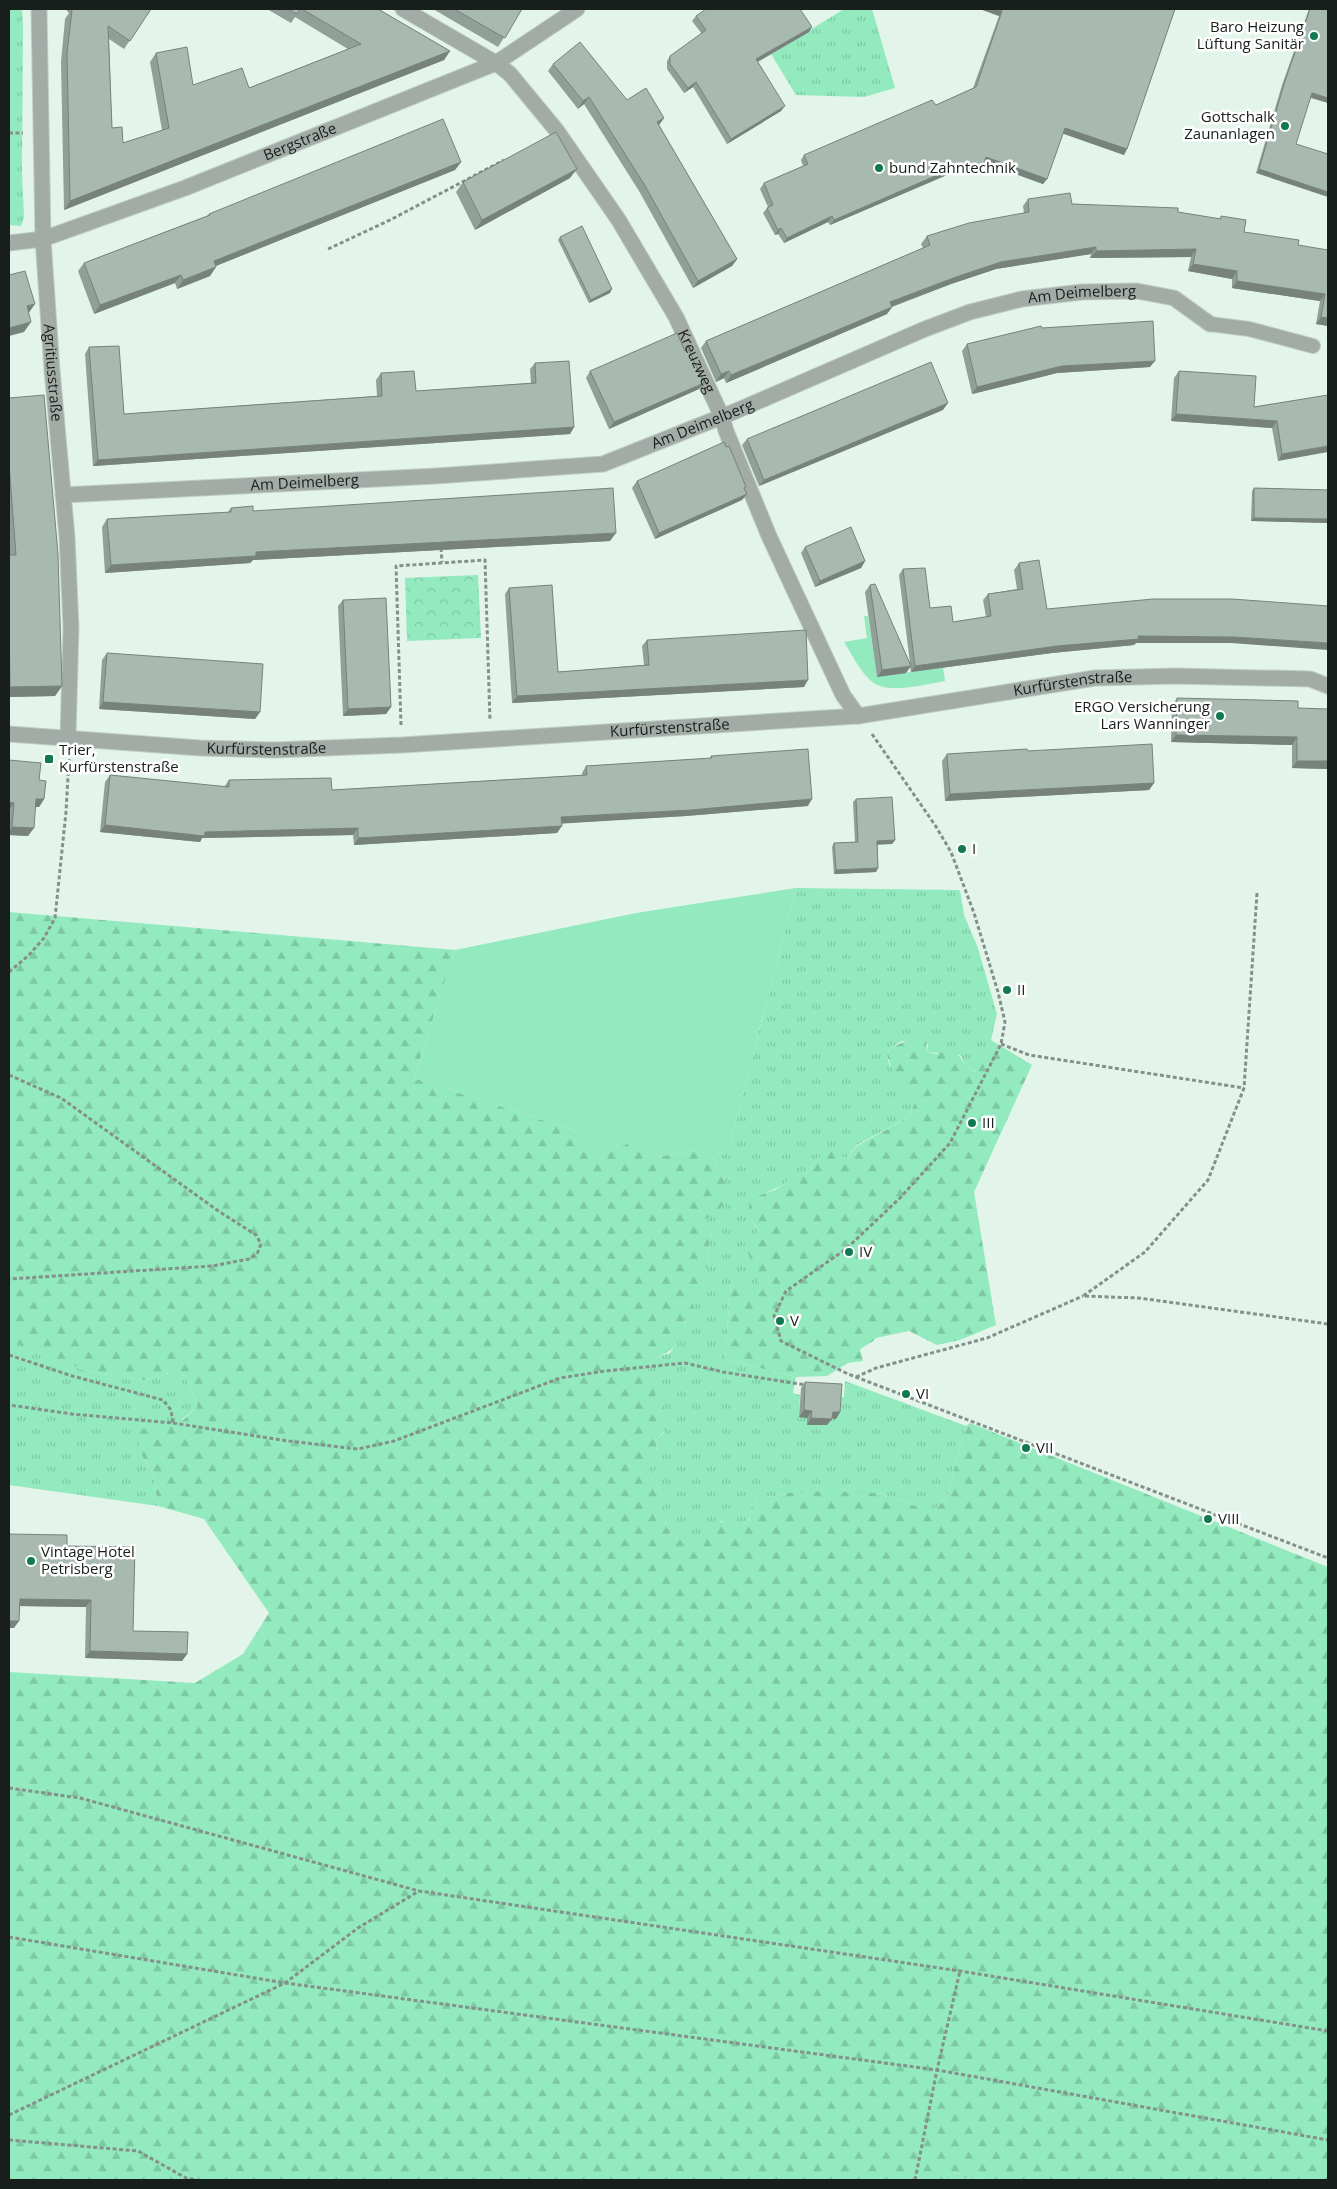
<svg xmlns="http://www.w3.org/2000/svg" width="1337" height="2189" font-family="'Open Sans',sans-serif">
<defs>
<pattern id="grass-tufts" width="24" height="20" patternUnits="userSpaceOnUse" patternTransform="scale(1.25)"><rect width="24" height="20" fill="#92eabe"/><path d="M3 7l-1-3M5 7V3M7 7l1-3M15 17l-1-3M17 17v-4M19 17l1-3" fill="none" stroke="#7dc8a3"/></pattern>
<pattern id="forest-firs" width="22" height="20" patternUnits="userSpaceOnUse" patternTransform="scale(1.25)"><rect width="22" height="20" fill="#92eabe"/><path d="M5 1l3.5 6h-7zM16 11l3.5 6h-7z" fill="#7dc8a3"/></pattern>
<pattern id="park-crowns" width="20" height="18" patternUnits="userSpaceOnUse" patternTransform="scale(1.25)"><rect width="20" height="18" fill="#92eabe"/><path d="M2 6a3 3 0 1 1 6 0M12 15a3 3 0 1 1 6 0" fill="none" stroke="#7dc8a3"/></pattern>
</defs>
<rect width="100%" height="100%" fill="#e3f5ea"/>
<g fill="url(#grass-tufts)">
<path d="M 9,9 L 22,9 L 23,29 L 22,172 L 24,218 L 21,226 L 9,225 Z"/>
<path d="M 844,9 L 872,9 L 895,88 L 864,97 L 796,95 L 771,54 Z"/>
<path d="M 796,888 L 960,890 L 964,915 L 978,948 L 997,1014 L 991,1040 L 976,1072 L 967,1067 L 960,1055 L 927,1052 L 928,1044 L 902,1041 L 890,1048 L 887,1056 L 889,1064 L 916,1099 L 909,1117 L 857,1145 L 848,1157 L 818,1157 L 806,1176 C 787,1180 778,1189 760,1195 L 750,1218 L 759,1232 L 762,1291 L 731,1281 L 725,1359 L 796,1377 L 793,1393 L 800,1395 L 799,1416 L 807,1418 L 807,1424 L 837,1397 L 844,1397 L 845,1381 L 966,1426 L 947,1498 L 936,1508 L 922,1508 L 879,1493 L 786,1493 L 773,1497 L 758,1496 L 751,1508 L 749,1523 L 735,1525 L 721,1521 L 702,1538 L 689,1545 L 670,1533 L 663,1515 L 663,1498 L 658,1486 L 648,1473 L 656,1453 L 657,1439 L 664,1433 L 647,1370 L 654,1358 L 670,1353 L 686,1330 L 684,1319 L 693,1298 L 697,1272 L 707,1266 L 711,1231 L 701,1220 L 725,1181 L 713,1158 L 729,1148 Z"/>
<path d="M 9,1340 L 84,1370 L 103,1374 L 142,1380 L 153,1379 L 176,1370 L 186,1377 C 189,1388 196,1395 197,1407 L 141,1454 L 153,1474 L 158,1506 L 9,1485 Z"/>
</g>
<g fill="url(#forest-firs)">
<path d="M 9,912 L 455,950 L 414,1078 L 573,1130 L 595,1149 L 613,1149 L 635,1141 L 645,1151 L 656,1157 L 698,1150 L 713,1158 L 725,1181 L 724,1203 L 716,1214 L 702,1220 L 711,1231 L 707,1267 L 697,1272 L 703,1288 L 699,1295 L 693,1298 L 693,1310 L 684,1319 L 686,1330 C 675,1347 674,1351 654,1358 L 647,1370 C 658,1379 658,1384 655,1397 L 662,1401 C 667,1417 671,1427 657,1439 L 656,1453 L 648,1473 L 658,1486 L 663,1498 L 663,1515 L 670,1533 L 689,1545 L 702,1538 L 710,1522 C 725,1521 733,1525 749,1523 L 751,1508 L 758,1496 L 773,1497 L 786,1493 L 824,1491 L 879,1493 L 922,1508 L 936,1508 L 947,1498 L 966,1426 L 970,1423 L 1328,1567 L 1328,2180 L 987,2180 L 948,2171 L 946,2180 L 9,2180 L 9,1672 L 195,1683 L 243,1654 L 269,1613 L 204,1519 L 158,1506 L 153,1474 L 141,1454 L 138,1430 L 183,1420 L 197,1407 C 196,1395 189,1388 186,1377 L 176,1370 L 153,1379 L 142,1380 L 103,1374 L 84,1370 L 10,1341 L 9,1372 Z"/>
<path d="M 915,1037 L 926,1037 L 927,1052 L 937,1054 L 951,1049 C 962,1056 964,1066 975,1072 L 991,1040 L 1032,1065 L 974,1192 L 996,1325 L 960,1340 L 937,1345 L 909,1331 L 876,1338 C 872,1344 865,1344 860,1350 L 863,1361 L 848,1363 L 827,1376 L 796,1377 L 725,1359 L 731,1281 L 741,1274 L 744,1284 L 762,1291 L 744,1242 L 759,1231 L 750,1218 L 749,1204 L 760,1195 L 775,1190 L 791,1179 L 806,1176 L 818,1157 L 832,1151 L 841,1157 L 848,1157 L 857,1146 L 909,1117 L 916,1099 L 900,1087 L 887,1056 L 890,1048 Z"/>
</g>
<g fill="url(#park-crowns)">
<path d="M 478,575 L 481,638 L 407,641 L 405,578 Z"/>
<path d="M 948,2171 L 987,2180 L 946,2180 Z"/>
</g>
<g fill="#92eabe">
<path d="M 864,616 L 868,616 L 877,677 L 943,667 L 945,681 C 926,684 885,696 870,680 C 859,670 852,654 844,642 L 867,638 Z"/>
<path d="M 796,888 L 729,1148 L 713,1158 L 698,1150 L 656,1157 L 645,1151 L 635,1141 L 613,1149 L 595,1149 L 573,1130 L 414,1078 L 455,950 L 636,913 Z"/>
</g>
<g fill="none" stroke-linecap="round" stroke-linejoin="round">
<defs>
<path id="service" d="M 1210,324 L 1249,329 L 1313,346"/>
<g id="minor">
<path id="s1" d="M 39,9 L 43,239 L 52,370 L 67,537 L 71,627 L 68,737"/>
<path id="s2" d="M 403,9 L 496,63 L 510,74 L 557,131 L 618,219 L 676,317 L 722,417 L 726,431 L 769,536 L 843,695 L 858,716"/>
<path id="s3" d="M 9,243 L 43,239 L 185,188 L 496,63 L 577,9"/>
<path id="s4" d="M 63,495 L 436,476 L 603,464 L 736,411 L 925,329 L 970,312 L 1022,299 L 1082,292 L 1137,291 L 1174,298 L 1210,324"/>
<path id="s5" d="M 9,734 L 200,748 L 275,750 L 402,745 L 858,716 L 1095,678 L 1175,676 L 1310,679 L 1328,686"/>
</g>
</defs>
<use href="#service" stroke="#becec5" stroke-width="16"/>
<use href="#minor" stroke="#becec5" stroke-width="17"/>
<g stroke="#849089" stroke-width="3" stroke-dasharray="4 2.5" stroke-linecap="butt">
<path d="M 9,133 L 23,133"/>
<path d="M 328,249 L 390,220 L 504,160"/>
<path d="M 441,548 L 442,562"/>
<path d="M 401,725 L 396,566 L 485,560 L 490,721"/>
<path d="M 872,734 L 935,825 L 951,852 L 974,913 L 998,992 L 1005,1022 L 1001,1044 L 950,1143 L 900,1198 L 846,1249 L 786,1291 L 774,1316 L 781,1341 L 848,1374 L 1328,1558"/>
<path d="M 1257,893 L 1244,1088 L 1208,1180 L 1145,1252 L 1083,1296 L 1139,1298 L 1328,1324"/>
<path d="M 9,972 L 29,955 L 44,938 L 55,918 L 66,812 L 69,759"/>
<path d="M 1001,1044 L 1029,1055 L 1244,1088"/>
<path d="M 9,1075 L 61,1098 L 217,1210 L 256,1235 L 261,1244 L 257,1254 L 249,1259 L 212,1266 L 9,1279"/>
<path d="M 9,1355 L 72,1376 L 163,1400 L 171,1410 L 173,1423 L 72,1414 L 9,1405"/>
<path d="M 856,1377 L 876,1368 L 987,1338 L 1083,1296"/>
<path d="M 173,1423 L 288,1441 L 358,1449 L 394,1441 L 560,1378 L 605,1371 L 685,1363 L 723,1372 L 806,1385"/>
<path d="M 9,1788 L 80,1798 L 419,1891 L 960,1971 L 1328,2031"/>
<path d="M 9,1937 L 285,1983 L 937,2070 L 1328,2140"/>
<path d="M 9,2115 L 285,1983 L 358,1928 L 419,1891"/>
<path d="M 9,2140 L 138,2151 L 186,2178 L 196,2180"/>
<path d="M 915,2180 L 937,2070 L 960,1971"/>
</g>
<use href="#service" stroke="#a3aba7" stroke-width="14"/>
<use href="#minor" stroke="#a3aba7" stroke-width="15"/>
</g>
<g fill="#909f97">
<path d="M 68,9 L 151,9 L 124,49 L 109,39 L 112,128 L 123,143 L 162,130 L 150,62 L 156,53 L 193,85 L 249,88 L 348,49 L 295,17 L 291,23 L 267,9 L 378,9 L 450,51 L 444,60 L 64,210 L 61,62 L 65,19 L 69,13 L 67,11 Z"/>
<path d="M 433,9 L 522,9 L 498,47 Z"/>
<path d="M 980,9 L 1175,9 L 1124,155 L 1063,133 L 1047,179 L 1043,184 L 984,162 L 978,173 L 961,169 L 830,225 L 828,222 L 784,243 L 778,234 L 775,235 L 763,213 L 768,207 L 760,189 L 764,183 L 803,166 L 801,160 L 804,155 L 936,105 L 973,88 L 999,16 Z"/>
<path d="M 1309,9 L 1328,9 L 1328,103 L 1311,98 L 1256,173 L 1282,85 Z"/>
<path d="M 696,16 L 809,32 L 758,62 L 781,111 L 727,144 L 693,87 L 684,93 L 667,69 L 667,61 L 670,56 L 702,34 L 692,21 Z"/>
<path d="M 553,64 L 664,118 L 659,125 L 737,259 L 732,266 L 693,288 L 639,191 L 584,104 L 578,109 L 548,71 Z"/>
<path d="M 461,162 L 455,170 L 216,266 L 210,276 L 177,289 L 175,283 L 94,314 L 78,271 L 84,263 L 207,216 L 209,214 Z"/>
<path d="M 570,178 L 475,230 L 456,192 L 463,182 Z"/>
<path d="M 1028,199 L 1072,204 L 1178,212 L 1220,219 L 1221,216 L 1244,232 L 1298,245 L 1328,274 L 1328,326 L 1316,324 L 1320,301 L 1232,288 L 1232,279 L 1188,271 L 1191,257 L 1090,258 L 1091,254 L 996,269 L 951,284 L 892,307 L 887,314 L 726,383 L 724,378 L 716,382 L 701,348 L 706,341 L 923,248 L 921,244 L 927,236 L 1024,213 L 1023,206 Z"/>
<path d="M 560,237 L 610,293 L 589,303 L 558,240 Z"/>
<path d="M 1042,328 L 1150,367 L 1057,373 L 972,394 L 962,351 L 967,344 Z"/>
<path d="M 89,347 L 124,414 L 377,396 L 376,380 L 381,373 L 416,391 L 531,383 L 530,369 L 535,363 L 574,427 L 570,434 L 93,466 L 85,354 Z"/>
<path d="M 590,371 L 699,389 L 609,429 L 586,378 Z"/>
<path d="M 1179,371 L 1254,407 L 1328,395 L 1278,461 L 1272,428 L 1171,421 L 1174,378 Z"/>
<path d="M 9,398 L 62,686 L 55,696 L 9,697 Z"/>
<path d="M 943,410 L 759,486 L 742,445 L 747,439 Z"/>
<path d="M 637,481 L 745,489 L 747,494 L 742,500 L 655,539 L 632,488 Z"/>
<path d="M 1254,488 L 1328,490 L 1328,523 L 1251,521 L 1252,491 Z"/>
<path d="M 231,508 L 253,511 L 610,541 L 253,560 L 250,563 L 105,573 L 102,527 L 107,519 L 228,512 Z"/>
<path d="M 805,547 L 865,561 L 861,568 L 815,587 L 801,553 Z"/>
<path d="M 1019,563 L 1047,609 L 1231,643 L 1136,643 L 1134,645 L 1052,653 L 911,672 L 910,667 L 906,673 L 877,677 L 865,592 L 870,585 L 910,663 L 899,575 L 903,569 L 930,608 L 953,622 L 986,617 L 983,600 L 988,594 L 1017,589 L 1014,570 Z"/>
<path d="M 509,588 L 558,672 L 644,665 L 642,646 L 647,640 L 804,687 L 512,703 L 505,594 Z"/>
<path d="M 343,600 L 391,707 L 386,714 L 343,716 L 338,606 Z"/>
<path d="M 107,653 L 260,712 L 255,719 L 99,709 L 102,660 Z"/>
<path d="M 1177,698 L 1298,708 L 1327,769 L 1292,768 L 1292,745 L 1171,742 L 1172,706 Z"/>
<path d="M 947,754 L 1154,783 L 1149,790 L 945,801 L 942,761 Z"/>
<path d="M 711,756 L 808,806 L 686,816 L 561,823 L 557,833 L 354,845 L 353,835 L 202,838 L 200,842 L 100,832 L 105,782 L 110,775 L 224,787 L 229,780 L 332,790 L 582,775 L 582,773 L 586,766 L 710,758 Z"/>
<path d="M 9,760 L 39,780 L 44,799 L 39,807 L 36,807 L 28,836 L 9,835 Z"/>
<path d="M 856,799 L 895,840 L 892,844 L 877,844 L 878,868 L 876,872 L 834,874 L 832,847 L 834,843 L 855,842 L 853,802 Z"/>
<path d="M 805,1382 L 840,1412 L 836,1419 L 832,1418 L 827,1425 L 807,1425 L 807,1418 L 799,1417 L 801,1388 Z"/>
<path d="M 9,1534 L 67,1546 L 133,1631 L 187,1654 L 182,1661 L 85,1658 L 86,1607 L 20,1606 L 14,1628 L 9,1628 Z"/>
</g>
<g fill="#76827b">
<path d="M 980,9 L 997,9 L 1002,11 L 999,16 Z"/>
<path d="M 812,27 L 809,32 L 753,64 L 756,59 Z"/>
<path d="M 450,51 L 444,60 L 64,210 L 70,201 Z"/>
<path d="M 696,82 L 693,87 L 684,93 L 688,88 Z"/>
<path d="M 1312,93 L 1328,98 L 1328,103 L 1309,97 Z"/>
<path d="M 589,97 L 584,104 L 578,109 L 583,101 Z"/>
<path d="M 785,106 L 781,111 L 727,144 L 731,139 Z"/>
<path d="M 664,118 L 659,125 L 657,122 Z"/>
<path d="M 1065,128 L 1127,149 L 1124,155 L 1061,133 Z"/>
<path d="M 986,157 L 1047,179 L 1043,184 L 982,162 Z"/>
<path d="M 461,162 L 455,170 L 208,269 L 214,261 Z"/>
<path d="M 965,163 L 982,168 L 978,173 L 961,169 L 830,225 L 834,220 Z"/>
<path d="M 577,169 L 570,178 L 475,230 L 482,220 Z"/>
<path d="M 1259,169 L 1328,192 L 1328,197 L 1256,173 Z"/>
<path d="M 832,216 L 828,222 L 784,243 L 787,238 Z"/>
<path d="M 781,228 L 778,234 L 775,235 L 778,230 Z"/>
<path d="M 1096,247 L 1091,254 L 996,269 L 951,284 L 885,309 L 890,302 L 956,277 L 1001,262 Z"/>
<path d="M 1196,249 L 1191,257 L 1090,258 L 1096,251 Z"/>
<path d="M 737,259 L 732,266 L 693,288 L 698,281 Z"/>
<path d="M 1193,264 L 1237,271 L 1232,279 L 1188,271 Z"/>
<path d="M 216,267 L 210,276 L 177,289 L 183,280 Z"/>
<path d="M 181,275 L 175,283 L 94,314 L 100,305 Z"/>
<path d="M 1237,281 L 1325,294 L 1320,301 L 1232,288 Z"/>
<path d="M 612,289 L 610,293 L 589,303 L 591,300 Z"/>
<path d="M 35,304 L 28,314 L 27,306 Z"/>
<path d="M 892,307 L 887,314 L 726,383 L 731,375 Z"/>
<path d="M 1321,317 L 1328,318 L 1328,326 L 1316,324 Z"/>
<path d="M 31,322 L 24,332 L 9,336 L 9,328 Z"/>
<path d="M 1155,361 L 1150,367 L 1057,373 L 972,394 L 977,387 L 1062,366 Z"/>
<path d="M 729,371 L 724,378 L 716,382 L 721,374 Z"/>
<path d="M 704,383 L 699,389 L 609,429 L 614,422 Z"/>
<path d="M 948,403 L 943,410 L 759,486 L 764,480 Z"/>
<path d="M 1176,414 L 1277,421 L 1272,428 L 1171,421 Z"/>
<path d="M 574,427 L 570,434 L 93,466 L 98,460 Z"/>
<path d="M 1328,446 L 1328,452 L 1278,461 L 1282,454 Z"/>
<path d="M 747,494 L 742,500 L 655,539 L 659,533 Z"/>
<path d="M 1254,518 L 1328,519 L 1328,523 L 1251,521 Z"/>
<path d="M 616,533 L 610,541 L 253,560 L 250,563 L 105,573 L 111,565 L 256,552 Z"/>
<path d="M 865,561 L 861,568 L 815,587 L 820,581 Z"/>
<path d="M 1138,636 L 1235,637 L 1328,643 L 1328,650 L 1231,643 L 1136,643 L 1134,645 L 1052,653 L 911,672 L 915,666 L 1057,646 Z"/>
<path d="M 911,666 L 906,673 L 877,677 L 882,670 Z"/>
<path d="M 808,680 L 804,687 L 512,703 L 517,696 Z"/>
<path d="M 62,686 L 55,696 L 9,697 L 9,690 L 10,687 Z"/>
<path d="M 103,702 L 260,712 L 255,719 L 99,709 Z"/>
<path d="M 391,707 L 386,714 L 343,716 L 348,709 Z"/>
<path d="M 1176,735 L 1297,737 L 1292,745 L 1171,742 Z"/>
<path d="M 1297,761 L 1328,761 L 1328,768 L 1327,769 L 1292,768 Z"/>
<path d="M 1154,783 L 1149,790 L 945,801 L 950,794 Z"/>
<path d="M 36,799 L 44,799 L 39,807 L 31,807 Z"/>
<path d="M 812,799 L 808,806 L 686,816 L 556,824 L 561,817 Z"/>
<path d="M 9,802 L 14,803 L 9,810 Z"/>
<path d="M 105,825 L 205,832 L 358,828 L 353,835 L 202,838 L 200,842 L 100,832 Z"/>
<path d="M 562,826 L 557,833 L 354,845 L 358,838 Z"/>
<path d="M 12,827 L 34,828 L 28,836 L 9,835 L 9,832 Z"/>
<path d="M 895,840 L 892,844 L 874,845 L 877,841 Z"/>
<path d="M 878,868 L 876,872 L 834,874 L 836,870 Z"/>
<path d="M 804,1410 L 812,1411 L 807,1418 L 799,1417 Z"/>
<path d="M 833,1412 L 840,1412 L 836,1419 L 828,1418 Z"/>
<path d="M 811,1418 L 832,1419 L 827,1425 L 807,1425 Z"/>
<path d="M 20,1599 L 91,1600 L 86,1607 L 15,1606 Z"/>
<path d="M 9,1621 L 19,1621 L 14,1628 L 9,1628 Z"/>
<path d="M 90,1651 L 187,1654 L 182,1661 L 85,1658 Z"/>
</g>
<g fill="#a8b9b0" stroke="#76827b">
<path d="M 72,9 L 151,9 L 130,41 L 108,26 L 112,128 L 122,127 L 123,143 L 169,128 L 156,53 L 187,47 L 193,85 L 242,68 L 249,88 L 361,44 L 302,9 L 378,9 L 450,51 L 70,201 L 67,53 L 72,10 Z"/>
<path d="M 288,9 L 300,9 L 297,14 Z"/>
<path d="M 454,9 L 522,9 L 505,38 Z"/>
<path d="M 706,9 L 800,9 L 812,27 L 756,59 L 785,106 L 731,139 L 696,82 L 688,88 L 670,64 L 670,56 L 706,30 L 696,16 Z"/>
<path d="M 997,9 L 1175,9 L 1127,149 L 1065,128 L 1047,179 L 986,157 L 982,168 L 965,163 L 834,220 L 832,216 L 787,238 L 781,228 L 778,230 L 767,208 L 773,205 L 764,183 L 808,164 L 804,155 L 932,100 L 936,105 L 976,87 L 1002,11 Z"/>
<path d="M 1310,9 L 1328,9 L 1328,98 L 1312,93 L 1296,144 L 1328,154 L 1328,192 L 1259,169 L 1285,81 Z"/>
<path d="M 580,42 L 627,100 L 646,88 L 664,118 L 657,122 L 737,259 L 698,281 L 644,184 L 589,97 L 583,101 L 553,64 Z"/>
<path d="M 443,119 L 461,162 L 214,261 L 216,267 L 183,280 L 181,275 L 100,305 L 84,263 L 210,215 L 209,214 Z"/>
<path d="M 556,132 L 577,169 L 482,220 L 463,182 Z"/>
<path d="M 1070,193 L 1072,204 L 1178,208 L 1178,212 L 1221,219 L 1221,216 L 1246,220 L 1244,232 L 1299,240 L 1298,245 L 1328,250 L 1328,318 L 1321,317 L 1325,294 L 1237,281 L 1237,271 L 1193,264 L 1196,249 L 1096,251 L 1096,247 L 1001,262 L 956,277 L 890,302 L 892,307 L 731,375 L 729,371 L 721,374 L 706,341 L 930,245 L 927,236 L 969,223 L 1029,212 L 1028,199 Z"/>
<path d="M 582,226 L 612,289 L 591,300 L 560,237 Z"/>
<path d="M 25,271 L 35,304 L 27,306 L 31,322 L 9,328 L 9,275 Z"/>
<path d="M 1153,321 L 1155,361 L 1062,366 L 977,387 L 967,344 L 1041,326 L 1042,328 Z"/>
<path d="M 677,333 L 685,351 L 688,349 L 704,383 L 614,422 L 590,371 Z"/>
<path d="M 119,346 L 124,414 L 382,396 L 381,373 L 414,371 L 416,391 L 536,383 L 535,363 L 569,361 L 574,427 L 98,460 L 89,347 Z"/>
<path d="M 931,362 L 948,403 L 764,480 L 747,439 Z"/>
<path d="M 1179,371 L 1256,376 L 1254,407 L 1328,395 L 1328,446 L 1282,454 L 1277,421 L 1176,414 Z"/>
<path d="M 44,395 L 58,554 L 62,686 L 10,687 L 9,628 L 9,555 L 16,555 L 9,464 L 9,398 Z"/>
<path d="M 724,442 L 726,447 L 729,446 L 746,487 L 744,488 L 747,494 L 659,533 L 637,481 Z"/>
<path d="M 613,488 L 616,533 L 256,552 L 256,556 L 111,565 L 107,519 L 231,512 L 231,508 L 253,506 L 253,511 Z"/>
<path d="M 1254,488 L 1328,490 L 1328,519 L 1254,518 Z"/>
<path d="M 851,527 L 865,561 L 820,581 L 805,547 Z"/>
<path d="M 1039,560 L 1047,609 L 1153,599 L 1232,599 L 1328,606 L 1328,643 L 1235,637 L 1138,636 L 1139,639 L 1057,646 L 915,666 L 903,569 L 925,568 L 930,608 L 951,606 L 953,622 L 991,616 L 988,594 L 1023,589 L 1019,563 Z"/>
<path d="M 875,584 L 911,666 L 882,670 L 870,585 Z"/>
<path d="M 552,585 L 558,672 L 649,665 L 647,640 L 806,630 L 808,680 L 517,696 L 509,588 Z"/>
<path d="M 386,598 L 391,707 L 348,709 L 343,600 Z"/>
<path d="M 107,653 L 263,664 L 260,712 L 103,702 Z"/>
<path d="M 1177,698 L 1298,701 L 1298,708 L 1328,709 L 1328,761 L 1297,761 L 1297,737 L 1176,735 Z"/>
<path d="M 1152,744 L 1154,783 L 950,794 L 947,754 L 1027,749 L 1028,751 Z"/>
<path d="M 808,749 L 812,799 L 691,810 L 561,817 L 562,826 L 358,838 L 358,828 L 205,832 L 204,836 L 105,825 L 110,775 L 229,787 L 229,780 L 331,778 L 332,790 L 587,775 L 586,766 L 712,758 L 711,756 Z"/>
<path d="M 9,760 L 41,763 L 39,780 L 46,781 L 44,799 L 36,799 L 34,828 L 12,827 L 14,803 L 9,802 Z"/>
<path d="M 892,797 L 895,840 L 877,841 L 878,868 L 836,870 L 834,843 L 858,842 L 856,799 Z"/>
<path d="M 805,1382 L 842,1384 L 840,1412 L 833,1412 L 832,1419 L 811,1418 L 812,1411 L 804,1410 Z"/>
<path d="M 9,1534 L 67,1535 L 67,1546 L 135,1547 L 133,1631 L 188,1632 L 187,1654 L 90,1651 L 91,1600 L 20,1599 L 19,1621 L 9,1621 Z"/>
</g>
<g fill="#117952" stroke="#fff" stroke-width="2">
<circle cx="1314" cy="36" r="5"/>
<circle cx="1285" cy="126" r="5"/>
<circle cx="879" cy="168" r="5"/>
<circle cx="1220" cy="716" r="5"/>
<rect x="44" y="754" width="10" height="10" rx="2.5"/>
<circle cx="962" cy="849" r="5"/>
<circle cx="1007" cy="990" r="5"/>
<circle cx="972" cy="1123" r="5"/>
<circle cx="849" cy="1252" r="5"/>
<circle cx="780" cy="1321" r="5"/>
<circle cx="906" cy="1394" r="5"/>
<circle cx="1026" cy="1448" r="5"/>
<circle cx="1208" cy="1519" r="5"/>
<circle cx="31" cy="1561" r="5"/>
</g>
<g text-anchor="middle" stroke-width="5" stroke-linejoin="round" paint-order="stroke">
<g font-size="15" fill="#181e1b" stroke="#fff" text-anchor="start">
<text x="1304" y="32" text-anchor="end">Baro Heizung<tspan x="1304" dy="17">Lüftung Sanitär</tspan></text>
<text x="1275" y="122" text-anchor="end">Gottschalk<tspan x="1275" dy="17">Zaunanlagen</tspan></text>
<text x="889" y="173">bund Zahntechnik</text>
<text x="1210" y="712" text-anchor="end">ERGO Versicherung<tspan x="1210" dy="17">Lars Wanninger</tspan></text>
<text x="59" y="755">Trier,<tspan x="59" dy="17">Kurfürstenstraße</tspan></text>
<text x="972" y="854">I</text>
<text x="1017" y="995">II</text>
<text x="982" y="1128">III</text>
<text x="859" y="1257">IV</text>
<text x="790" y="1326">V</text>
<text x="916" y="1399">VI</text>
<text x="1036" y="1453">VII</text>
<text x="1218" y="1524">VIII</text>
<text x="41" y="1557">Vintage Hotel<tspan x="41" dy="17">Petrisberg</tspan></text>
</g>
<g font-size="15" fill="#181e1b" stroke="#fff">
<text dy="5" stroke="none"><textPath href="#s3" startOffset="309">Bergstraße</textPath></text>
<text dy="5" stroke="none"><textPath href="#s4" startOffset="1052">Am Deimelberg</textPath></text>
<text dy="5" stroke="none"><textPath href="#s2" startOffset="469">Kreuzweg</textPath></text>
<text dy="5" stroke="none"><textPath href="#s1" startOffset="364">Agritiusstraße</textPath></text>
<text dy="5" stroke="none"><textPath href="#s4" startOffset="648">Am Deimelberg</textPath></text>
<text dy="5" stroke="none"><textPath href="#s4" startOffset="242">Am Deimelberg</textPath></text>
<text dy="5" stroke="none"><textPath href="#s5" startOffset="1068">Kurfürstenstraße</textPath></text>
<text dy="5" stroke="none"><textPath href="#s5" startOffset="662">Kurfürstenstraße</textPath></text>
<text dy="5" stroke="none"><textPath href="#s5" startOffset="258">Kurfürstenstraße</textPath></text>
</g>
</g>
<rect width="1337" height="2189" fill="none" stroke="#181e1b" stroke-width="20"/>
</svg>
